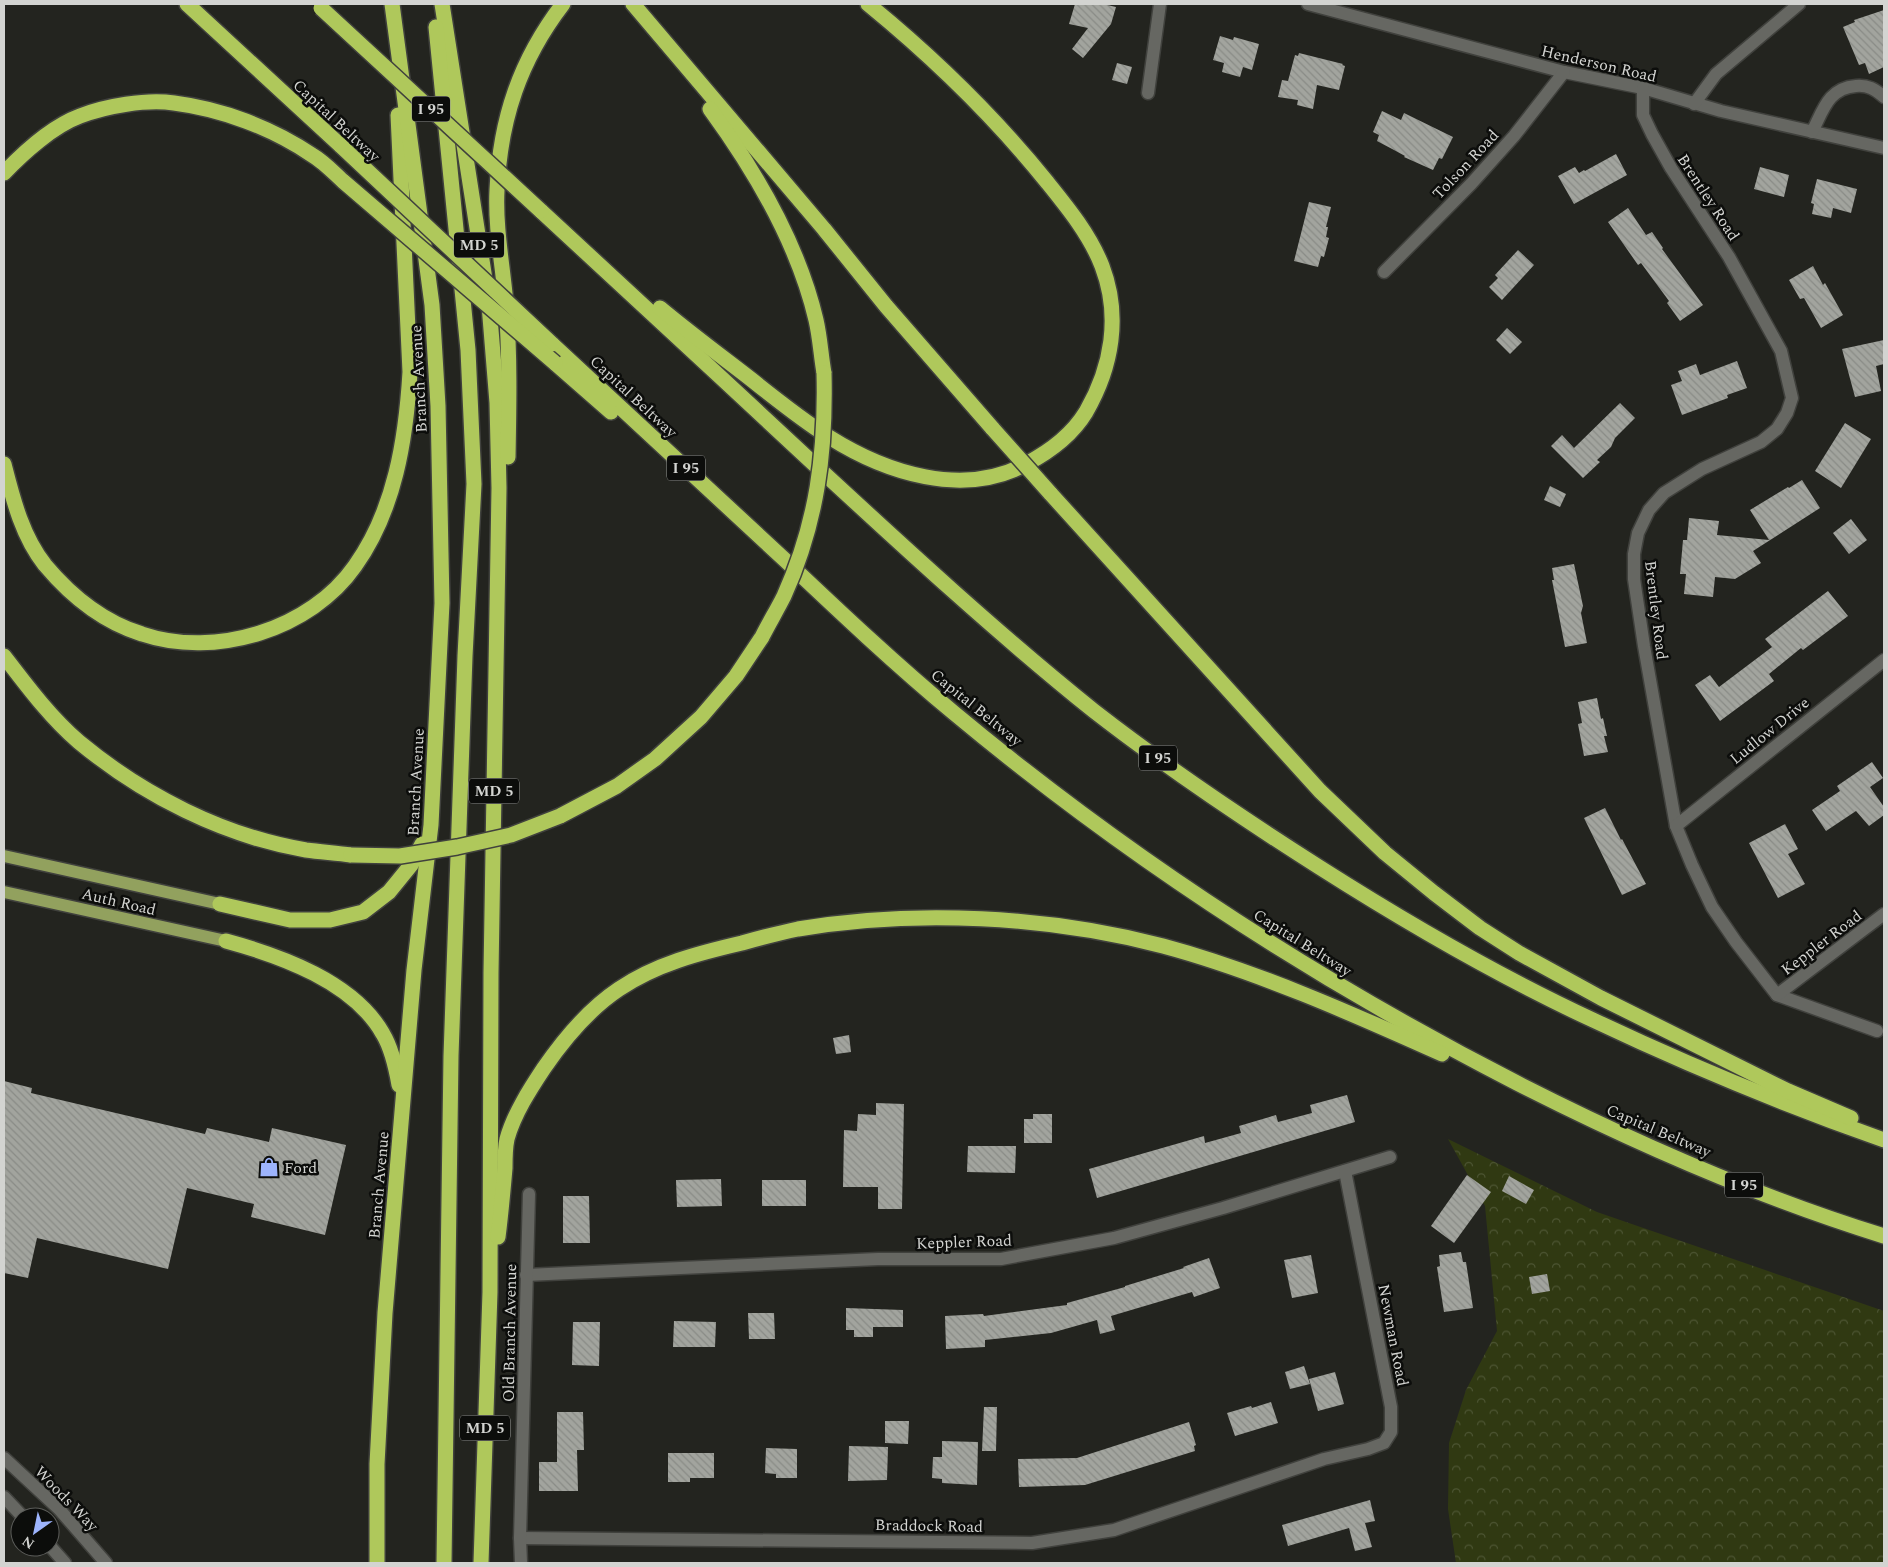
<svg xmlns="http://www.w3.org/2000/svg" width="1888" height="1567" font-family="Spectral,serif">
<defs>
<pattern id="forest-crowns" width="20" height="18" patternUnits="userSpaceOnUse" patternTransform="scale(1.25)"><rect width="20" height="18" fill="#303912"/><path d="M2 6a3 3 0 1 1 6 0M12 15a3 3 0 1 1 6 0" fill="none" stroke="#4d5533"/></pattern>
<pattern id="building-back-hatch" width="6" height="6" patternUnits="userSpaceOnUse" patternTransform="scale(1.25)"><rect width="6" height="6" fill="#a2a49e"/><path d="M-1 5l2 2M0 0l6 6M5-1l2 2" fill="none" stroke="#898b86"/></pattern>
</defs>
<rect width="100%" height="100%" fill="#23241f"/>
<path fill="url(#forest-crowns)" d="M 1448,1139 L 1597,1212 L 1884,1311 L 1884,1563 L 1456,1563 L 1448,1509 L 1449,1443 L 1466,1390 L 1497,1331 L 1485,1206 Z"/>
<g fill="url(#building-back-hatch)">
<path d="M 1075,4 L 1103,4 L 1116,7 L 1111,24 L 1083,58 L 1072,49 L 1088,28 L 1069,24 Z"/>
<path d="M 1884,10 L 1884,67 L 1869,74 L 1865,63 L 1859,65 L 1843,27 L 1855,22 L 1854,20 Z"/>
<path d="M 1220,36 L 1233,40 L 1234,37 L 1259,44 L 1252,70 L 1243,67 L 1240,77 L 1222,72 L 1224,63 L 1213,60 Z"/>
<path d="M 1299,53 L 1343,64 L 1342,65 L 1345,66 L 1339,90 L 1317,85 L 1313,109 L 1297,105 L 1298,100 L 1278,97 L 1282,80 L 1288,81 L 1295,55 L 1298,56 Z"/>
<path d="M 1117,63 L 1132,67 L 1127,84 L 1112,80 Z"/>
<path d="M 1382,111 L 1401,120 L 1404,113 L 1453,137 L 1442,159 L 1439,158 L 1433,170 L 1404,157 L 1405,156 L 1394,150 L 1377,141 L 1379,135 L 1373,132 Z"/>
<path d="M 1616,154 L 1627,175 L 1574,204 L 1558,176 L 1575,167 L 1579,173 L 1584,170 L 1585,171 Z"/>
<path d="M 1760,167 L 1789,175 L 1784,197 L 1754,189 Z"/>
<path d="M 1817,179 L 1857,189 L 1851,213 L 1833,208 L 1831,218 L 1812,214 L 1814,204 L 1811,203 Z"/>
<path d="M 1309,202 L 1331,207 L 1326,227 L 1328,227 L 1326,237 L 1329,238 L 1324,257 L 1321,256 L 1318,267 L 1294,261 Z"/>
<path d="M 1628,208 L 1646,235 L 1652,232 L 1663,248 L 1662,249 L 1703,305 L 1680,321 L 1667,303 L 1669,301 L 1641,263 L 1638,265 L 1608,222 Z"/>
<path d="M 1518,250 L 1534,265 L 1502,300 L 1489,287 L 1498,278 L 1495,275 Z"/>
<path d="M 1813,266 L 1823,285 L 1825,283 L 1843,315 L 1821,328 L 1804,298 L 1800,299 L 1789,280 Z"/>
<path d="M 1507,328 L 1522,342 L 1510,354 L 1496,340 Z"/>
<path d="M 1884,340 L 1884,364 L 1876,366 L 1881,391 L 1855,397 L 1842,349 Z"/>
<path d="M 1737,361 L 1747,388 L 1727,395 L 1728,398 L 1682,415 L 1671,385 L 1682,381 L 1678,371 L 1696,364 L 1700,375 Z"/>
<path d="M 1620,403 L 1635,418 L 1615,438 L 1611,447 L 1597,460 L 1600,462 L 1583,478 L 1551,446 L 1562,435 L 1574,448 Z"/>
<path d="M 1845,423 L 1871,439 L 1841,488 L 1815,471 Z"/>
<path d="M 1802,480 L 1820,508 L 1753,551 L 1761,563 L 1735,579 L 1715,577 L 1713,597 L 1684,594 L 1686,574 L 1680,574 L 1683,540 L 1687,540 L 1689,518 L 1719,521 L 1717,535 L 1769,540 L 1750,510 L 1788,487 L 1789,488 Z"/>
<path d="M 1550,486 L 1566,494 L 1560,507 L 1544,500 Z"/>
<path d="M 1851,519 L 1867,540 L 1849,554 L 1833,533 Z"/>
<path d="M 1574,564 L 1583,606 L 1581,613 L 1587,643 L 1565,647 L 1552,580 L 1554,580 L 1552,568 Z"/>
<path d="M 1828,591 L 1848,616 L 1803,650 L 1801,648 L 1769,674 L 1774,681 L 1720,721 L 1695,685 L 1710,675 L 1719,687 L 1772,647 L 1765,639 Z"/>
<path d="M 1597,698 L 1601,719 L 1603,718 L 1607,736 L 1604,736 L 1608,752 L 1584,756 L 1578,724 L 1582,723 L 1578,702 Z"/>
<path d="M 1872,762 L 1883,778 L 1870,787 L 1884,807 L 1884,815 L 1869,826 L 1856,811 L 1826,831 L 1812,810 L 1840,791 L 1837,786 Z"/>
<path d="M 1605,808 L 1621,840 L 1622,839 L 1646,884 L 1622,895 L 1584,818 Z"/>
<path d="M 1785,824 L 1798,849 L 1788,854 L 1805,884 L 1778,898 L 1749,843 Z"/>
<path d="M 849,1035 L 851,1052 L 836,1054 L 833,1038 Z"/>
<path d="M 4,1081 L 32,1088 L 31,1093 L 205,1134 L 207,1128 L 269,1142 L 272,1128 L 346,1145 L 325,1235 L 251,1217 L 254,1204 L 187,1188 L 168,1269 L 37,1238 L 28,1278 L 4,1273 Z"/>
<path d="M 1347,1095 L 1355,1122 L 1097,1198 L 1089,1169 L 1204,1136 L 1205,1143 L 1241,1133 L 1239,1126 L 1276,1115 L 1278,1122 L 1312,1113 L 1310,1105 Z"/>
<path d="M 876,1103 L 904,1104 L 902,1209 L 878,1209 L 878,1187 L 843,1187 L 844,1130 L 857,1131 L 858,1114 L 876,1115 Z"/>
<path d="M 1033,1114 L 1052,1114 L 1052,1143 L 1024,1143 L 1024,1119 L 1033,1119 Z"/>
<path d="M 968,1146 L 1016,1146 L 1015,1173 L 967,1172 Z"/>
<path d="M 1467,1175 L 1491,1192 L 1454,1243 L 1431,1226 Z"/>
<path d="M 1509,1176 L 1534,1190 L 1526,1204 L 1502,1191 Z"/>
<path d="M 721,1179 L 722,1206 L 677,1207 L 676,1180 Z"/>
<rect x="762" y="1180" width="44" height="26"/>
<path d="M 563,1196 L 589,1196 L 590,1243 L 563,1243 Z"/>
<path d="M 1461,1252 L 1463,1262 L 1466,1262 L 1473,1308 L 1444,1312 L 1437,1267 L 1440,1266 L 1439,1255 Z"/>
<path d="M 1311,1255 L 1318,1293 L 1292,1298 L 1284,1260 Z"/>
<path d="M 1209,1258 L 1220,1288 L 1194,1297 L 1192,1292 L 1111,1316 L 1115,1330 L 1100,1334 L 1097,1320 L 1051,1333 L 985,1340 L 985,1347 L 946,1349 L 945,1316 L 983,1314 L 984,1316 L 1067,1305 L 1067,1303 L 1125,1287 L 1125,1286 L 1184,1268 L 1183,1267 Z"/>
<path d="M 1547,1274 L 1550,1291 L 1532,1294 L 1529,1277 Z"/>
<path d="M 846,1308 L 903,1310 L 903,1327 L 873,1327 L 873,1337 L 854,1337 L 854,1330 L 846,1330 Z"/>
<path d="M 748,1313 L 774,1313 L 775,1339 L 749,1339 Z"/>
<path d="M 674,1321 L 716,1322 L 715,1347 L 673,1347 Z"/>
<path d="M 573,1322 L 600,1322 L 599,1366 L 572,1365 Z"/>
<path d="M 1304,1366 L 1310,1384 L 1290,1389 L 1285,1372 Z"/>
<path d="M 1335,1372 L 1344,1404 L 1318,1411 L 1309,1379 Z"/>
<path d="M 1271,1402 L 1278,1423 L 1235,1436 L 1227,1413 L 1251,1406 L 1252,1408 Z"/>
<path d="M 984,1407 L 997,1407 L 996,1451 L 982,1451 Z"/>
<path d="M 557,1412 L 583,1412 L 584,1450 L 577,1450 L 578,1491 L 539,1491 L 539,1462 L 557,1462 Z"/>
<path d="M 885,1421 L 909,1421 L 908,1444 L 885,1443 Z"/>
<path d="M 1189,1422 L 1196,1445 L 1194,1446 L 1195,1451 L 1085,1485 L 1019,1487 L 1018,1459 L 1077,1458 Z"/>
<path d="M 942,1441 L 978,1442 L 977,1485 L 942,1483 L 942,1479 L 932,1478 L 933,1457 L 942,1457 Z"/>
<path d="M 849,1446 L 888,1447 L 887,1480 L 848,1481 Z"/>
<path d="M 766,1448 L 797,1449 L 797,1478 L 776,1478 L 776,1474 L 765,1473 Z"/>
<path d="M 668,1453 L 714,1453 L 714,1478 L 690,1478 L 690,1482 L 668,1482 Z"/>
<path d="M 1370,1500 L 1375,1521 L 1365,1523 L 1372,1547 L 1355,1551 L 1349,1528 L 1288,1546 L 1282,1525 Z"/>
</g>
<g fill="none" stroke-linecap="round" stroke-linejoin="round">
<defs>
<g id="minor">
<path d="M 1308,4 L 1564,72 L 1643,88 L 1721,111 L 1884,148"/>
<path d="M 1643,88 L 1643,115 L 1652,134 L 1671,168 L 1729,257 L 1781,351 L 1792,398 L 1787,413 L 1777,429 L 1761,442 L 1702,469 L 1664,493 L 1649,510 L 1638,533 L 1634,554 L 1634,579 L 1644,646 L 1676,826 L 1692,865 L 1712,907 L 1736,942 L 1777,995 L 1877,1031"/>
<path d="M 1148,93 L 1160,4"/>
<path d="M 1694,104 L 1716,74 L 1799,4"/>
<path d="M 1812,132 C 1823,111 1828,88 1856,86 C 1868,85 1875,89 1884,97"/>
<path d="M 1384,272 L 1471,184 L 1514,136 L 1564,72"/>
<path d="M 1676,826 L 1884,660"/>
<path d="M 1777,995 L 1884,914"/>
<path d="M 526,1275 L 878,1259 L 1001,1259 L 1114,1238 L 1223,1208 L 1390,1157"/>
<path d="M 4,1458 L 59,1509 L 106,1563"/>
<path d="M 4,1497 L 23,1517"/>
<path d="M 520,1538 L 1032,1543 L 1114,1530 L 1324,1459 L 1368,1449 L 1384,1443 L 1391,1432 L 1391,1407 L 1345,1171"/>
<path d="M 50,1546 L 65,1563"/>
<path d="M 521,1563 L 520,1538 L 529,1194"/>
</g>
<g id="major">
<path d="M 4,856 L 220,904"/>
<path d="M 4,892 L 226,941"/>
</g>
<g id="highway">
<path d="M 187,4 L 341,146"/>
<path d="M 442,4 L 489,305 L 497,403 L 499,488 L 491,973 L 490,1292 L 481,1563"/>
<path d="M 633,4 L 824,229 L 886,306 L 993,429"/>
<path d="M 436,27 L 468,350 L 474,484 L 465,656 L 451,1056 L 444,1563"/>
<path d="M 710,109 C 756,172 798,243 816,320 C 820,337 821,356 824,373"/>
<path d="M 4,173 C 23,153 53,126 80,116 C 106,106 146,99 174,103 C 222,109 272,128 312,155 C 324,162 334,173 344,182"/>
<path d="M 541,211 C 632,295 724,380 815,465 C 906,549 997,633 1094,711 C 1166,767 1242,818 1319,867 C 1407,923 1498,976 1593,1020 C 1688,1065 1785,1105 1884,1140"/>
<path d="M 660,308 C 690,333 721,356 752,380 C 777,400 802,420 829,437 C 886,473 963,498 1026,464 C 1049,452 1072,435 1086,412 C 1112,367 1121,316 1102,266 C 1090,235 1068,208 1047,182 C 993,115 934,58 868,4"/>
<path d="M 552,344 C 630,416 707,488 785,560 C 840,612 895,664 954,713 C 1127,857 1316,980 1517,1083 C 1635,1143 1758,1197 1884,1236"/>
<path d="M 555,363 L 611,412"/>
<path d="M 508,457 C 509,406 510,355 506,304 C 503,267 495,228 497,190 C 500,119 520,60 563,4"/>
<path d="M 4,464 C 13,499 22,536 45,565 C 71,596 103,622 142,634 C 216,659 311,629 355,566 C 395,510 406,439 410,372 L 398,115"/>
<path d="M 1050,493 L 1320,791 L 1385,853 L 1434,893 L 1480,928 L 1519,953 L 1601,998 L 1788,1091 L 1851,1118"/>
<path d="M 4,656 C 27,686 50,717 79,742 C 143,795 223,836 306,850 C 321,852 336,853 351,855"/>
<path d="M 560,816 L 617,786 L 655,759 L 701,717 L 736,676 L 762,637"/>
<path d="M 220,904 L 290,920 L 330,920 L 363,912 L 389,892 L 411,865 L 422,844"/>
<path d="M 226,941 C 281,956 354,982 383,1034 C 392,1049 396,1068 399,1085"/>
<path d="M 498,1237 C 501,1214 503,1191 505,1168 C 505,1159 505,1148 507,1139 C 514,1114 530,1089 544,1068 C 564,1039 589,1009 619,989 C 656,964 699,953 742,943 C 760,938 779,933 798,929 C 915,909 1048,916 1163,946 C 1256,971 1353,1014 1442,1054"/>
<path d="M 377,1563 L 377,1464 L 385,1313 L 414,970 L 431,825 L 442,603 L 438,406 L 432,305 L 392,4"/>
</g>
</defs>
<use href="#minor" stroke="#40413d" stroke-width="15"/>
<use href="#major" stroke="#40413d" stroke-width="15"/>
<use href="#highway" stroke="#40413d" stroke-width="18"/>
<use href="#minor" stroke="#666762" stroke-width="12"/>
<use href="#major" stroke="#92a15e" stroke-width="12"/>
<use href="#highway" stroke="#afc85b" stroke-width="15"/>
<defs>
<g id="highway-bridge">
<path d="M 321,8 L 541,211"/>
<path d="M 341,146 L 552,344"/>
<path d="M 344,182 L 555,363"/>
<path d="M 993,429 L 1050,493"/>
<path d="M 762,637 C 769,623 777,610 784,596 C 817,523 826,453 824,373"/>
<path d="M 351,855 L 400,856 L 457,847 L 511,835 L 560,816"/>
</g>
</defs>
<use href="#highway-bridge" stroke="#40413d" stroke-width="18" stroke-linecap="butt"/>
<use href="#highway-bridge" stroke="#afc85b" stroke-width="15"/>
</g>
<defs>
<symbol id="shop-bare" viewBox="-9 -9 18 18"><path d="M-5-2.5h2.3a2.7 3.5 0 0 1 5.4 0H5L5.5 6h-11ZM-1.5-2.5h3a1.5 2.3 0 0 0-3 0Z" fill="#9db4fd" stroke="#0c0d0b" stroke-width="2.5" paint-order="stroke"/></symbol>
</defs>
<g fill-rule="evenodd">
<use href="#shop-bare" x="255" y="1153" width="28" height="28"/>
</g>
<g text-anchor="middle" stroke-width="5" stroke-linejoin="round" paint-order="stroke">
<g fill="#0c0d0b" stroke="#979896" stroke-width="1">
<rect x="412" y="96.5" width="38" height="25" rx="4"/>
<rect x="454" y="232.5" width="50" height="25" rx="4"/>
<rect x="667" y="455.5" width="38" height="25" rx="4"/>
<rect x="1139" y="745.5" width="38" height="25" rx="4"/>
<rect x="469" y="778.5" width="50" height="25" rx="4"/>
<rect x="1725" y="1172.5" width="38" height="25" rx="4"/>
<rect x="460" y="1415.5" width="50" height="25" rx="4"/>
</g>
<g font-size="15" font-weight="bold" fill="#d3d4d1">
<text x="431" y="114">I 95</text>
<text x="479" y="250">MD 5</text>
<text x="686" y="473">I 95</text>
<text x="1158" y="763">I 95</text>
<text x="494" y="796">MD 5</text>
<text x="1744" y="1190">I 95</text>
<text x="485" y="1433">MD 5</text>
</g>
<g font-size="16" fill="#d3d4d1" stroke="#0c0d0b">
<text transform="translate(1599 63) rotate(13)" y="6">Henderson Road</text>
<text transform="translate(337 120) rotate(43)" y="6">Capital Beltway</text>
<text transform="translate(1465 164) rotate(-47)" y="6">Tolson Road</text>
<text transform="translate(1709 197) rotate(57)" y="6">Brentley Road</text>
<text transform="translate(418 379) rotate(-93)" y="6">Branch Avenue</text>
<text transform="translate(634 396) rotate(43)" y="6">Capital Beltway</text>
<text transform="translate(1657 610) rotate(83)" y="6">Brentley Road</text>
<text transform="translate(977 707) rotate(39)" y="6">Capital Beltway</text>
<text transform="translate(1769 730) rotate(-39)" y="6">Ludlow Drive</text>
<text transform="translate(415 782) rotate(-87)" y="6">Branch Avenue</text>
<text transform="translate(119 901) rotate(13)" y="6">Auth Road</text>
<text transform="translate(1303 942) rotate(32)" y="6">Capital Beltway</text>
<text transform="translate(1821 942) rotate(-37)" y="6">Keppler Road</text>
<text transform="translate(1659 1130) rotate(23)" y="6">Capital Beltway</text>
<text transform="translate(378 1185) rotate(-85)" y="6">Branch Avenue</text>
<text transform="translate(964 1241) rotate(-2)" y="6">Keppler Road</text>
<text transform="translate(509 1333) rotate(-89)" y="6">Old Branch Avenue</text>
<text transform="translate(1394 1335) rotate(79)" y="6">Newman Road</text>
<text transform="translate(67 1498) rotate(46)" y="6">Woods Way</text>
<text transform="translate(929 1525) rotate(1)" y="6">Braddock Road</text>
</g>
<g font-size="16" fill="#d3d4d1" stroke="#0c0d0b" text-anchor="start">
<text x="284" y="1173">Ford</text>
</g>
</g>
<rect width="1888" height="1567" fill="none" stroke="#d3d4d1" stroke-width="10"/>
<g transform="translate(35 1532) rotate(213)"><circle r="24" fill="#0c0d0b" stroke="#5c5d5a"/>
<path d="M0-4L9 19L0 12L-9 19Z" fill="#9db4fd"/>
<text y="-8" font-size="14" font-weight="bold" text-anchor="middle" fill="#d3d4d1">N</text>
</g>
</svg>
